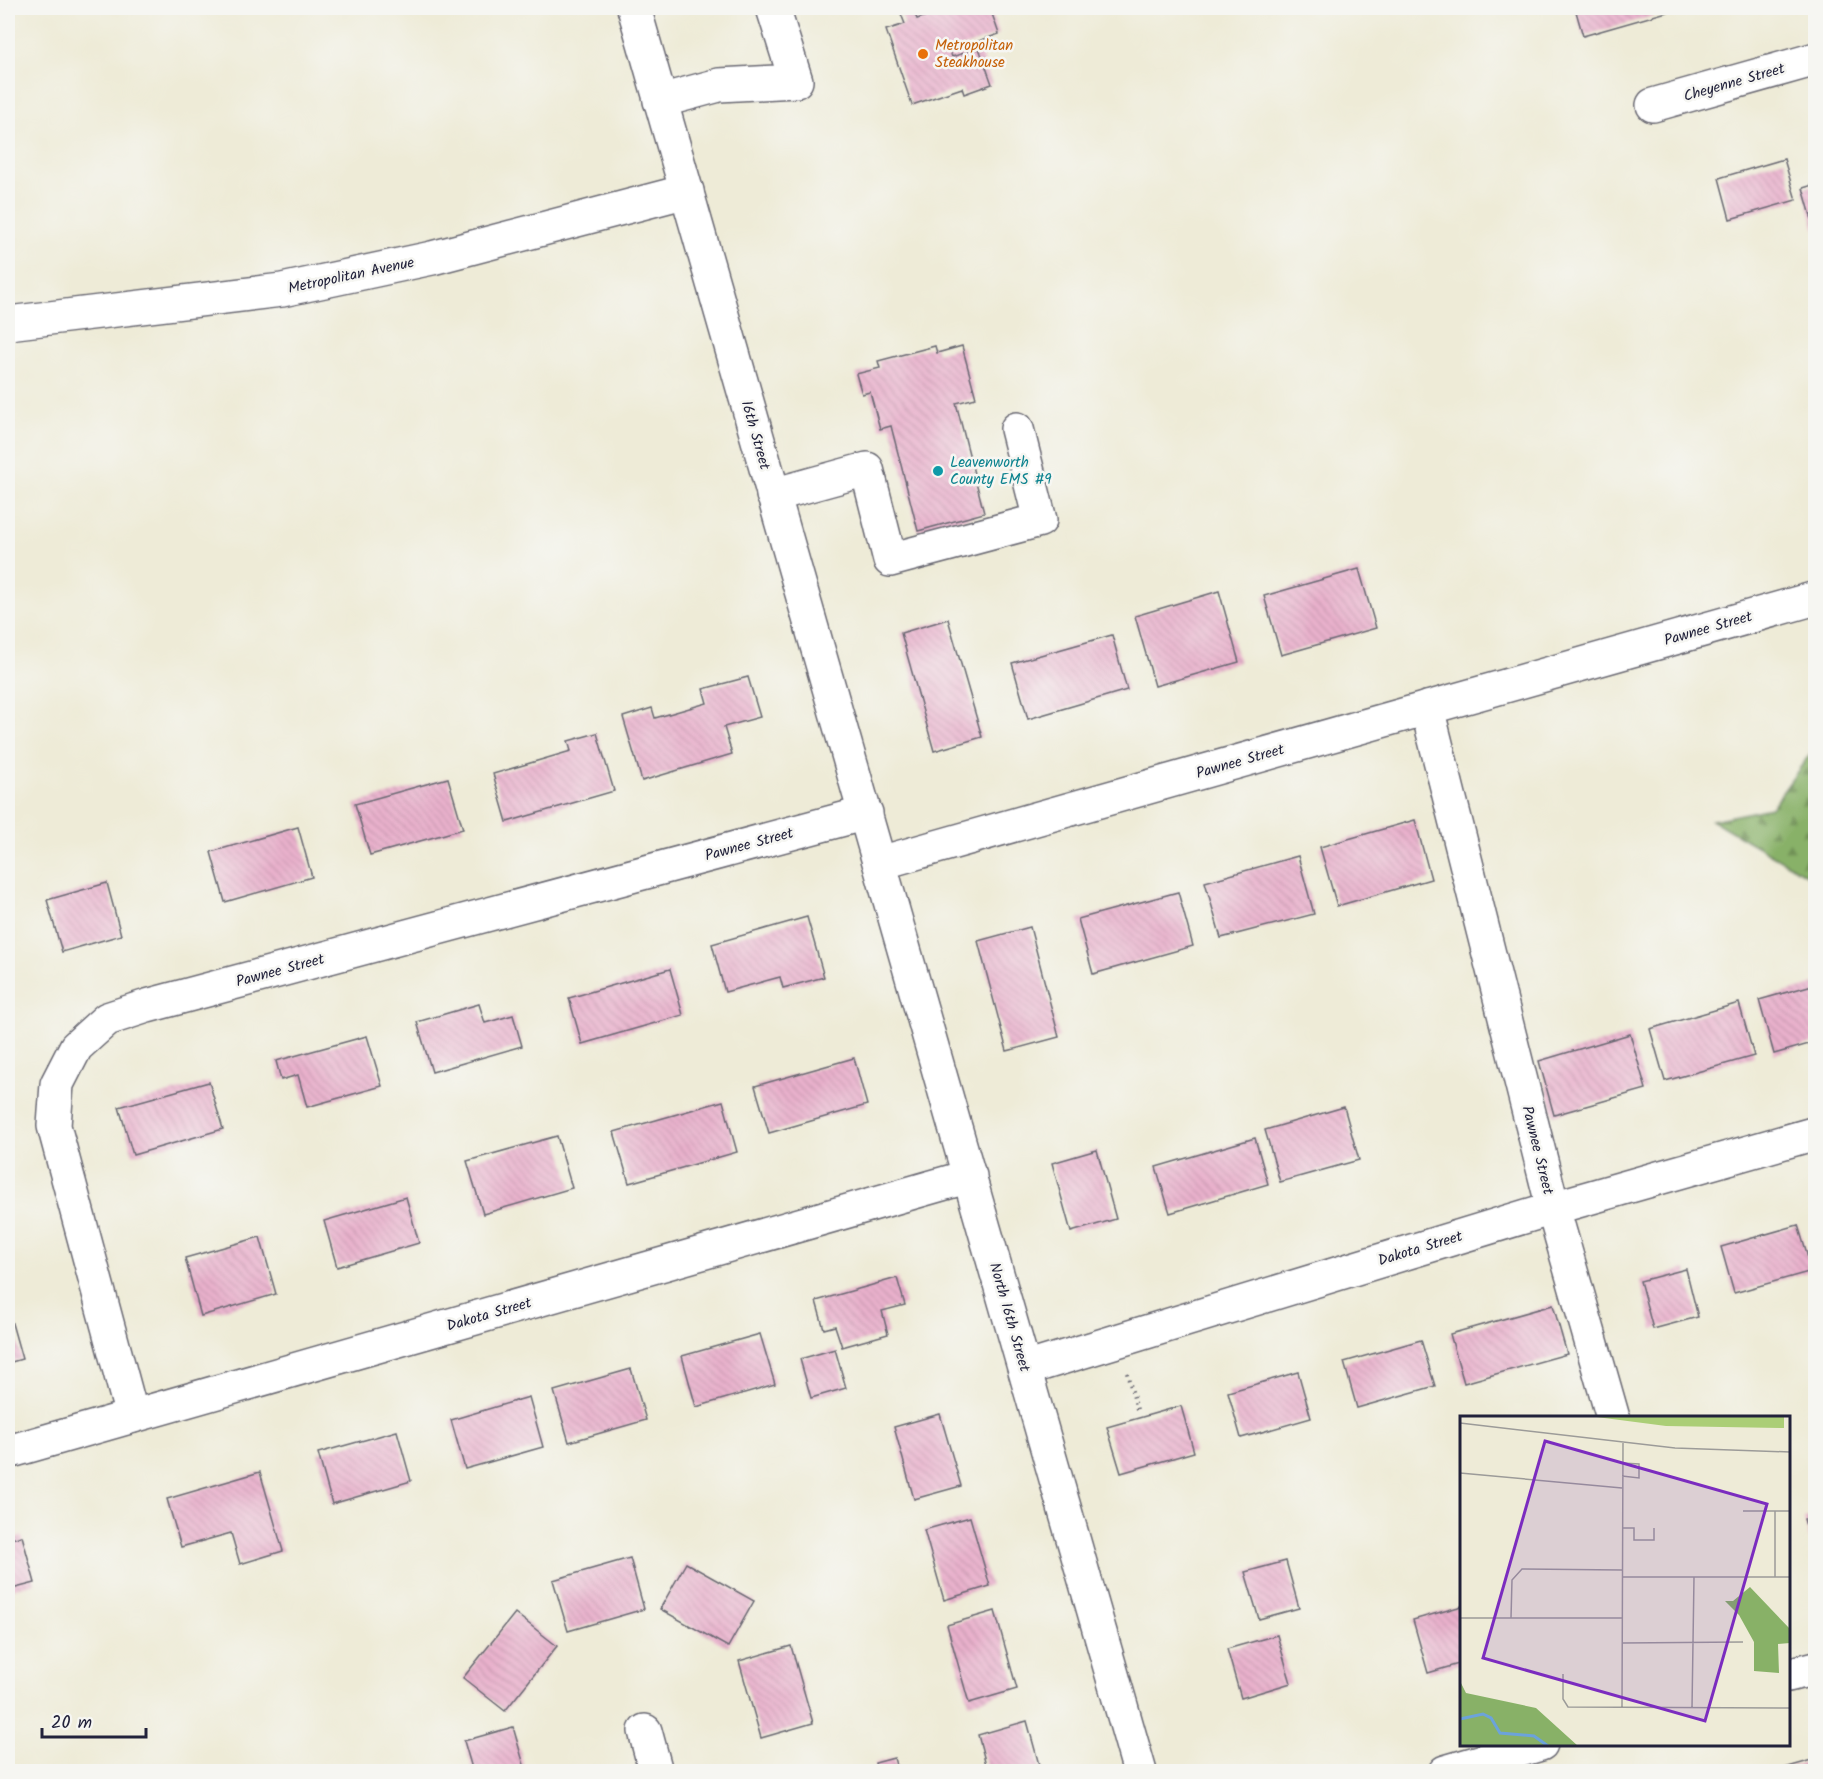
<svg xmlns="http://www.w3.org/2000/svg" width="1823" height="1779" font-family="Kalam,sans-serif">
<defs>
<pattern id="forest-firs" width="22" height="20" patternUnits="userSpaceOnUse" patternTransform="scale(1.5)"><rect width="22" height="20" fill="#88b167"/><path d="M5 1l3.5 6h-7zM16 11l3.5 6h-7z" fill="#6f9056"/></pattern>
<pattern id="building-back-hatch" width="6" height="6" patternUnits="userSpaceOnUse" patternTransform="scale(1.5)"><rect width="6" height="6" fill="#e9b1cc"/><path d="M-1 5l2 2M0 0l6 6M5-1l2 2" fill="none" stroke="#c898b0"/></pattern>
</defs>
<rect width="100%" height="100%" fill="#f6f6f2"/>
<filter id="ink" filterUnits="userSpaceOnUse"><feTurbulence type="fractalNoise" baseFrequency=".0167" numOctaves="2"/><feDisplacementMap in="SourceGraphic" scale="12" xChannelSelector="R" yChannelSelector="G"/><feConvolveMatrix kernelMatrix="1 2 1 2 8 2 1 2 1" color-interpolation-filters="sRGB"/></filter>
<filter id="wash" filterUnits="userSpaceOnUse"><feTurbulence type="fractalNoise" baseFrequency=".008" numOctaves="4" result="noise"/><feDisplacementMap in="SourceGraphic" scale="24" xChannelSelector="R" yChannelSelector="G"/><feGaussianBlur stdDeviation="1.35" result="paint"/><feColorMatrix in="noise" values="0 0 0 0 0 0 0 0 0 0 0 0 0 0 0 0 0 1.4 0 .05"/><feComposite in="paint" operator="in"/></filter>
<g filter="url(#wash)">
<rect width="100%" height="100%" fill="#eeebd7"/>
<path fill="url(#forest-firs)" stroke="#556a51" stroke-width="1.5" d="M 1815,747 L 1816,880 L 1815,880 L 1712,820 L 1771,808 Z"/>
<g id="blocks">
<g fill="url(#building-back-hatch)">
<path d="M 951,8 L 990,8 L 999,34 L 950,51 L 952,57 L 979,48 L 992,84 L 964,94 L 962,88 L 912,105 L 886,30 L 905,24 L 901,14 L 913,10 L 917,19 Z"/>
<path d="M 1575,8 L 1674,8 L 1674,10 L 1583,36 Z"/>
<path d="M 1784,159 L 1796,200 L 1730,219 L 1719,178 Z"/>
<path d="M 1816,184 L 1816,230 L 1815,230 L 1803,188 Z"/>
<path d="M 935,346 L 937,353 L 962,346 L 976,398 L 956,403 L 984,513 L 918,531 L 891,426 L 880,429 L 870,392 L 862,394 L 856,374 L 880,368 L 878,361 Z"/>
<path d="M 1359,569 L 1376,628 L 1281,655 L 1264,596 Z"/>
<path d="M 1219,591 L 1239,662 L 1155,686 L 1135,616 Z"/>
<path d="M 948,619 L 982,737 L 934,751 L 901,633 Z"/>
<path d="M 1112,635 L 1127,690 L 1028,719 L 1012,663 Z"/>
<path d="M 748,677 L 760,717 L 724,727 L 732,754 L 642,781 L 623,717 L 652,708 L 655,718 L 707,703 L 703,689 Z"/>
<path d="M 597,733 L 614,791 L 507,822 L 493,774 L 571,751 L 568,741 Z"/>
<path d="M 448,778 L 463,829 L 370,855 L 355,804 Z"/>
<path d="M 1415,820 L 1431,879 L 1337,906 L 1320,847 Z"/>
<path d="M 298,827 L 312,877 L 225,902 L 211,852 Z"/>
<path d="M 1298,856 L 1314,914 L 1221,938 L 1205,882 Z"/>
<path d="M 107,883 L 121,935 L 62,952 L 47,900 Z"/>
<path d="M 1178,892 L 1193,946 L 1093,974 L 1078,919 Z"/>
<path d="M 807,917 L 824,977 L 783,988 L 780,977 L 725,992 L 712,944 Z"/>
<path d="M 1030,927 L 1059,1037 L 1007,1051 L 978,941 Z"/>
<path d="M 670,969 L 683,1015 L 582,1044 L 569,998 Z"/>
<path d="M 1816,984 L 1816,1042 L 1774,1054 L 1759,1000 Z"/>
<path d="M 1739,1003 L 1754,1056 L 1665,1081 L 1650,1029 Z"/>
<path d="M 479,1004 L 485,1023 L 513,1015 L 522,1046 L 432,1072 L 417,1022 Z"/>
<path d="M 1630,1034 L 1646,1089 L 1554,1115 L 1539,1061 Z"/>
<path d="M 367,1036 L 382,1086 L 307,1107 L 298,1075 L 281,1080 L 276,1061 Z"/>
<path d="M 854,1058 L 867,1105 L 769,1133 L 755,1086 Z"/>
<path d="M 209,1082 L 223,1129 L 133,1155 L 119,1107 Z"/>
<path d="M 723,1101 L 737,1152 L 629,1183 L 614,1132 Z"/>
<path d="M 1344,1107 L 1359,1160 L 1280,1182 L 1265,1130 Z"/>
<path d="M 557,1136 L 572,1188 L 483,1214 L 467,1161 Z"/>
<path d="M 1255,1138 L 1268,1184 L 1170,1213 L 1156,1167 Z"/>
<path d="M 1097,1150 L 1116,1219 L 1071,1232 L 1052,1163 Z"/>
<path d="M 406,1197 L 419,1243 L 337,1267 L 324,1221 Z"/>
<path d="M 1798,1225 L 1812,1271 L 1734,1293 L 1721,1247 Z"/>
<path d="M 260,1237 L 276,1294 L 201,1316 L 185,1258 Z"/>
<path d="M 1686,1269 L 1698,1317 L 1653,1329 L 1640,1281 Z"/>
<path d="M 897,1278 L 905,1305 L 882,1311 L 888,1334 L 842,1347 L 835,1326 L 824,1329 L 816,1301 Z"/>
<path d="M 1553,1305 L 1567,1354 L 1464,1383 L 1450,1334 Z"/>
<path d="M 8,1309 L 22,1359 L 8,1363 Z"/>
<path d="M 760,1334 L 775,1384 L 696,1407 L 682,1356 Z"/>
<path d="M 1421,1340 L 1435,1386 L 1357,1408 L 1344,1362 Z"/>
<path d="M 835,1349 L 846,1388 L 811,1398 L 800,1359 Z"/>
<path d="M 631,1369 L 646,1420 L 569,1442 L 554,1391 Z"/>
<path d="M 1298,1372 L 1311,1418 L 1241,1438 L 1228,1392 Z"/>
<path d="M 529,1397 L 543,1447 L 465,1469 L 451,1420 Z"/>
<path d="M 1181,1406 L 1194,1452 L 1121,1473 L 1107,1427 Z"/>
<path d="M 940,1414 L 961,1486 L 914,1499 L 894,1427 Z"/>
<path d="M 397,1431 L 411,1481 L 332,1504 L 318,1453 Z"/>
<path d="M 260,1472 L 283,1551 L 240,1564 L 231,1533 L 181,1547 L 167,1499 Z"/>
<path d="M 1816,1516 L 1816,1557 L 1815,1557 L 1804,1519 Z"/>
<path d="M 970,1517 L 990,1586 L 944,1600 L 924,1530 Z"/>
<path d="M 22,1536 L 35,1583 L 8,1590 L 8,1540 Z"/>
<path d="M 630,1558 L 644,1609 L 568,1631 L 553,1580 Z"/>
<path d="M 1286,1561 L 1299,1608 L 1259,1619 L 1245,1572 Z"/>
<path d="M 686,1563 L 754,1601 L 728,1647 L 660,1609 Z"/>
<path d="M 1462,1606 L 1462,1663 L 1428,1673 L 1413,1620 Z"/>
<path d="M 995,1611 L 1017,1689 L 969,1703 L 947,1625 Z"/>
<path d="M 515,1613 L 557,1646 L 505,1711 L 463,1678 Z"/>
<path d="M 1277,1635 L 1291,1683 L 1241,1698 L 1227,1649 Z"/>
<path d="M 791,1646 L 813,1723 L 761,1738 L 739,1661 Z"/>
<path d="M 1027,1721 L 1041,1772 L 988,1772 L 978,1735 Z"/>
<path d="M 513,1727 L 526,1772 L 473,1772 L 464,1741 Z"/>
<path d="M 894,1758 L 898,1772 L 877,1772 L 875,1763 Z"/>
<path d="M 1816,1759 L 1816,1772 L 1774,1772 L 1774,1771 Z"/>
</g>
</g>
</g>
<g filter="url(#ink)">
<use href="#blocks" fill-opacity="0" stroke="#696872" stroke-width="1.5"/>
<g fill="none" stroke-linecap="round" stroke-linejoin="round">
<defs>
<g id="minor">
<path d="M 634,8 L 1140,1772"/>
<path d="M 660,101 L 719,85 L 796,81 L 773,8"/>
<path d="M 1653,105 L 1816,59"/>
<path d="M 8,323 L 282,290 L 432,258 L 687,191"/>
<path d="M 773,495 L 867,469 L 890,560 L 1040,520 L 1017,429"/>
<path d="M 1427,708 L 1553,1208 L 1613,1418"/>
<path d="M 880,863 L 1816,598"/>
<path d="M 1025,1369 L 1553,1208 L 1816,1133"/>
<path d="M 132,1416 L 54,1126 L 57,1084 L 76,1047 L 107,1019 L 147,1006 L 866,813"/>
<path d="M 8,1452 L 970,1176"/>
<path d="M 1788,1675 L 1816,1668"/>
<path d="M 645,1731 L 656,1772"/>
<path d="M 1445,1772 L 1541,1744"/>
</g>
</defs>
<use href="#minor" stroke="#696872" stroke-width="36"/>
<path stroke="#696872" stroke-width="4" stroke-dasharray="1.5 4.5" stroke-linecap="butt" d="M 1127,1373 L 1138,1413"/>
<use href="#minor" stroke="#fff" stroke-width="33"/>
</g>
</g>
<circle fill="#e8710a" stroke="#f6f6f2" stroke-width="2" cx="923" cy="54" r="6"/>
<circle fill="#0f9aa8" stroke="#f6f6f2" stroke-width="2" cx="938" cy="471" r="6"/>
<g text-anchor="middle" stroke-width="5" stroke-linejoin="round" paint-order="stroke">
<g font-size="15" fill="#c56008" stroke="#f6f6f2" text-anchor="start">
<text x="935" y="50">Metropolitan<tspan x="935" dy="17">Steakhouse</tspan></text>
</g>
<g font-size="15" fill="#22223b" stroke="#f6f6f2">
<text transform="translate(1734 82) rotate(-16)" y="5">Cheyenne Street</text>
<text transform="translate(351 275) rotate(-12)" y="5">Metropolitan Avenue</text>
<text transform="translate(756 435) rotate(74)" y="5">16th Street</text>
<text transform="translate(1708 628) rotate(-16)" y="5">Pawnee Street</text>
<text transform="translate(1240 761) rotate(-16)" y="5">Pawnee Street</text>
<text transform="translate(749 844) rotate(-15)" y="5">Pawnee Street</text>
<text transform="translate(280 970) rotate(-15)" y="5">Pawnee Street</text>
<text transform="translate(1538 1150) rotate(76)" y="5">Pawnee Street</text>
<text transform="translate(1420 1248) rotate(-17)" y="5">Dakota Street</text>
<text transform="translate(489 1314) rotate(-16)" y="5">Dakota Street</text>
<text transform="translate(1010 1317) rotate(74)" y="5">North 16th Street</text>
</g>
<g font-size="15" fill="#0d838f" stroke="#f6f6f2" text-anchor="start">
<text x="950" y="467">Leavenworth<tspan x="950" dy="17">County EMS #9</tspan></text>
</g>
</g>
<g transform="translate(1460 1416)">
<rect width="330" height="330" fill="#eeebd7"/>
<path d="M 129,0 L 324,0 L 324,12 L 206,10 Z" fill="#abce76"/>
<path d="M 290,171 L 330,213 L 330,227 L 318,228 L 319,257 L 294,255 L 294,226 L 279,199 L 265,185 L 273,185 ZM 0,265 L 6,277 L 76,292 L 118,330 L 0,330 Z" fill="#88b167"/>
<path fill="none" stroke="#6ca3da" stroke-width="3" d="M 0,303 L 23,298 L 31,302 L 40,317 L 74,320 L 88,330"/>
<path fill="none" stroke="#9c9b99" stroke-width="1.5" d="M 0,7 L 215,32 L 330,36M 162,47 L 179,48 L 179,62 L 162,60M 0,57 L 162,72M 283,95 L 330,95M 315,95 L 315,161M 162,112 L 174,112 L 174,124 L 194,124 L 194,112M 162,161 L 330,161M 0,202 L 162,202M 51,202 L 52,164 L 62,153 L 162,154M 162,227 L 283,226M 103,258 L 103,283 L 108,291 L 330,292M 162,291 L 163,27M 232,292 L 234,161"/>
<path fill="#7b2cbf" fill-opacity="0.15" stroke="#7b2cbf" stroke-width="3" d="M 85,25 L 307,88 L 245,305 L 23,242 Z"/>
<rect width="330" height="330" fill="none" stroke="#22223b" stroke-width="3"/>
</g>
<rect width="1823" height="1779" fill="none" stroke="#f6f6f2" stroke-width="30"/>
<path d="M42 1728v9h104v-9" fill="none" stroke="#22223b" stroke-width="3"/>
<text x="51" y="1728" font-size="18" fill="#22223b" stroke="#f6f6f2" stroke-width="4.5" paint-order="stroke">20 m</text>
</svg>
